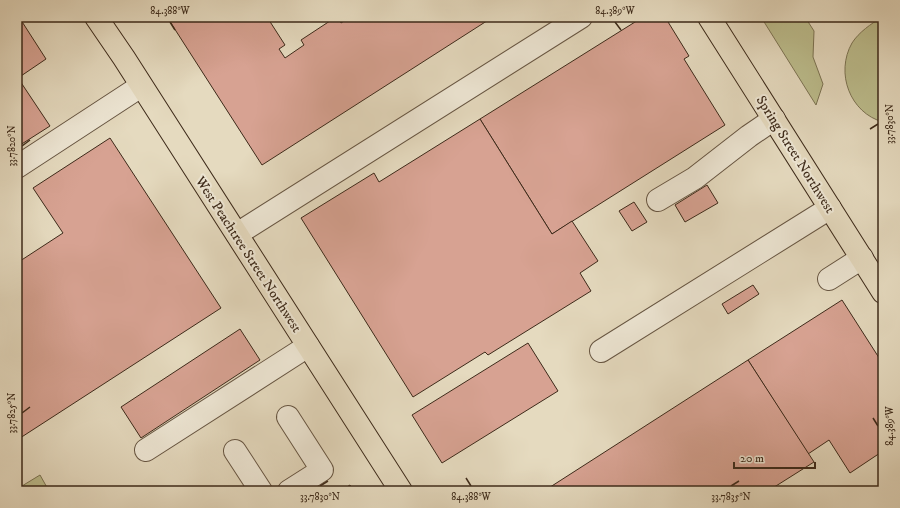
<svg xmlns="http://www.w3.org/2000/svg" width="900" height="508" font-family="'IM FELL DW Pica',serif">
<rect width="100%" height="100%" fill="#e5dabf"/>
<filter id="stains"><feTurbulence type="fractalNoise" baseFrequency=".005" numOctaves="4"/><feColorMatrix values="0 0 0 0 .2 0 0 0 0 .09 0 0 0 0 .02 0 0 0 .5 -.17"/></filter>
<radialGradient id="worn" r=".72"><stop offset=".6" stop-color="#630" stop-opacity="0"/><stop offset="1" stop-color="#630" stop-opacity=".3"/></radialGradient>
<g fill="#bcbd8d" stroke="#7c7454">
<path d="M 761,17 L 805,17 L 814,31 L 813,57 L 823,84 L 816,105 Z"/>
<path d="M 882,17 L 883,17 L 883,122 C 850,113 835,73 852,43 C 859,32 871,24 882,17 Z"/>
<path d="M 40,475 L 49,491 L 17,491 L 17,489 Z"/>
</g>
<g fill="#d7a292" stroke="#3d2a1a">
<path d="M 17,17 L 19,17 L 46,59 L 18,78 L 50,126 L 17,147 Z"/>
<path d="M 167,17 L 267,17 L 285,45 L 279,49 L 285,58 L 304,45 L 301,40 L 336,17 L 338,17 L 341,23 L 350,17 L 493,17 L 262,165 Z"/>
<path d="M 643,17 L 665,17 L 689,56 L 684,59 L 725,125 L 552,234 L 480,119 Z"/>
<path d="M 480,119 L 552,234 L 572,221 L 598,261 L 580,273 L 591,291 L 488,355 L 485,352 L 413,397 L 301,218 L 374,173 L 379,182 Z"/>
<path d="M 110,138 L 221,308 L 17,440 L 17,263 L 63,233 L 33,188 Z"/>
<path d="M 707,185 L 718,203 L 685,222 L 675,205 Z"/>
<path d="M 634,202 L 647,222 L 632,231 L 619,211 Z"/>
<path d="M 753,285 L 759,294 L 728,314 L 722,304 Z"/>
<path d="M 842,300 L 883,364 L 883,451 L 850,473 L 829,440 L 808,454 L 748,360 Z"/>
<path d="M 240,329 L 260,360 L 141,438 L 121,407 Z"/>
<path d="M 528,343 L 558,391 L 442,463 L 412,415 Z"/>
<path d="M 748,360 L 814,462 L 768,491 L 544,491 Z"/>
<path d="M 350,485 L 354,491 L 340,491 Z"/>
</g>
<g fill="none" stroke-linecap="round" stroke-linejoin="round">
<defs>
<g id="minor">
<path d="M 17,167 L 141,86"/>
<path d="M 658,200 L 695,178 L 749,136 L 774,119"/>
<path d="M 237,234 L 581,17"/>
<path d="M 829,279 L 862,258"/>
<path d="M 601,351 L 830,208"/>
<path d="M 288,417 L 322,470 L 289,491"/>
<path d="M 146,450 L 308,346"/>
<path d="M 235,451 L 261,491"/>
</g>
<g id="major">
<path d="M 96,17 L 124,58 L 401,491"/>
<path d="M 709,17 L 883,292"/>
</g>
</defs>
<use href="#minor" stroke="#675643" stroke-width="24"/>
<use href="#major" stroke="#3d2a1a" stroke-width="24"/>
<use href="#minor" stroke="#eee7d5" stroke-width="22"/>
<use href="#major" stroke="#e5dabf" stroke-width="22"/>
</g>
<path fill="none" stroke="#3d2a1a" stroke-width="1.5" d="M 170,22 L 175,30M 615,22 L 621,30M 870,129 L 878,124M 22,146 L 30,140M 22,413 L 30,407M 873,418 L 878,426M 466,478 L 471,486M 320,486 L 328,481M 731,486 L 739,481"/>
<g text-anchor="middle" stroke-width="4" stroke-linejoin="round" paint-order="stroke">
<g font-size="14" fill="#3d2a1a" stroke="#eee7d5">
<text transform="translate(796 154) rotate(58)" y="5">Spring Street Northwest</text>
<text transform="translate(249 254) rotate(57)" y="5">West Peachtree Street Northwest</text>
</g>
</g>
<rect width="900" height="508" fill="none" stroke="#e5dabf" stroke-width="44"/>
<path d="M734 462v6h81v-6" fill="none" stroke="#3d2a1a" stroke-width="2"/>
<text x="740" y="462" font-size="12" fill="#3d2a1a" stroke="#eee7d5" stroke-width="3" paint-order="stroke">20 m</text>
<rect x="22" y="22" width="856" height="464" fill="none" stroke="#3d2a1a" stroke-width="1.5"/>
<g font-size="10" text-anchor="middle" fill="#3d2a1a">
<text x="170" y="14">84.388°W</text>
<text x="615" y="14">84.389°W</text>
<text transform="translate(889 124) rotate(-90)" y="4">33.7830°N</text>
<text transform="translate(11 146) rotate(-90)" y="4">33.7820°N</text>
<text transform="translate(11 413) rotate(-90)" y="4">33.7825°N</text>
<text transform="translate(889 426) rotate(-90)" y="4">84.389°W</text>
<text x="320" y="500">33.7830°N</text>
<text x="471" y="500">84.388°W</text>
<text x="731" y="500">33.7835°N</text>
</g>
<rect width="100%" height="100%" filter="url(#stains)"/>
<rect width="100%" height="100%" fill="url(#worn)"/>
</svg>
